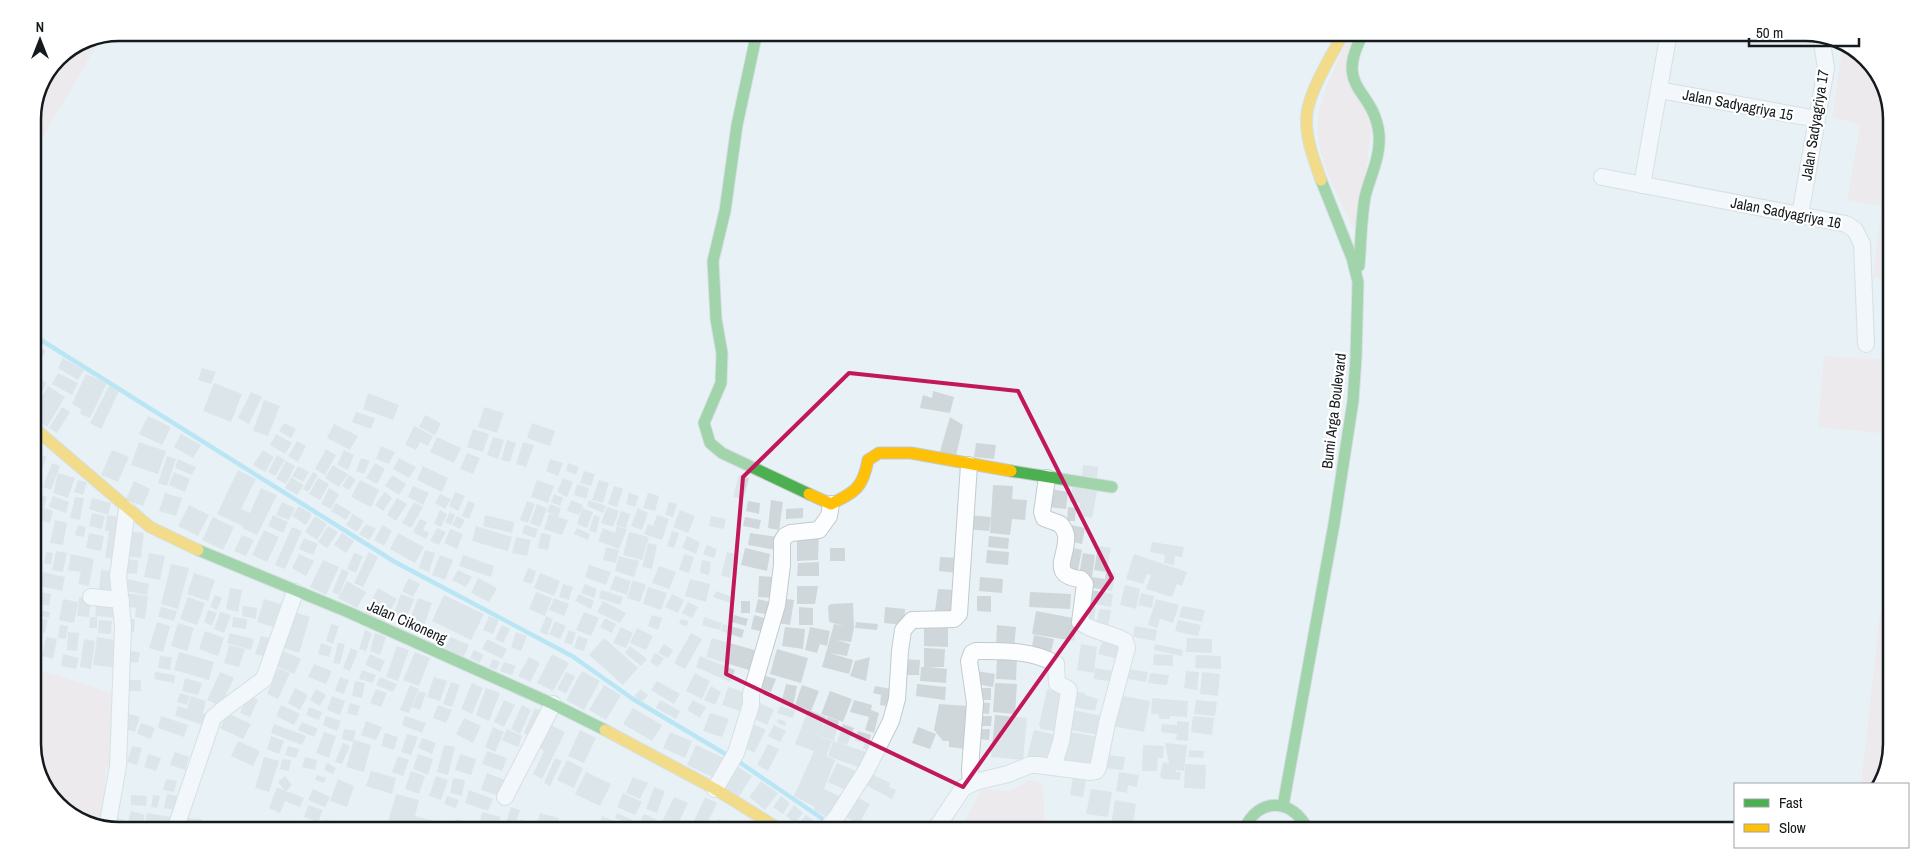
<svg xmlns="http://www.w3.org/2000/svg" width="1924" height="863" font-family="'Archivo Narrow',sans-serif">
<rect width="100%" height="100%" fill="#e8f2f6"/>
<g fill="#f1e0e1">
<path d="M 1350,33 L 1372,128 L 1356,233 C 1337,193 1306,145 1322,100 C 1329,77 1341,55 1350,33 Z"/>
<path d="M 102,36 L 33,154 L 33,114 L 58,58 L 86,39 Z"/>
<path d="M 1843,43 L 1877,71 L 1891,114 L 1891,280 L 1873,277 L 1882,206 L 1847,200 L 1860,125 L 1832,117 Z"/>
<path d="M 1824,356 L 1891,360 L 1891,434 L 1818,427 Z"/>
<path d="M 1880,613 L 1891,615 C 1891,650 1899,760 1879,784 L 1861,784 Z"/>
<path d="M 33,668 L 112,693 L 109,749 L 109,766 L 106,767 L 105,783 L 108,786 L 98,826 L 86,824 L 47,792 L 33,750 Z"/>
<path d="M 1030,780 L 1041,783 C 1046,798 1042,814 1046,829 L 1051,830 L 963,830 L 964,822 L 982,789 L 1010,791 Z"/>
</g>
<g fill="none" stroke-linecap="round" stroke-linejoin="round">
<path stroke="#80d5f2" stroke-width="4.5" d="M 33,335 L 395,562 L 572,656 L 633,699 L 742,764 L 839,830"/>
</g>
<g fill="#cfd7db">
<path d="M 33,343 L 46,351 L 33,373 Z"/>
<path d="M 63,358 L 84,370 L 78,380 L 58,368 Z"/>
<path d="M 202,368 L 216,372 L 211,384 L 198,380 Z"/>
<path d="M 58,373 L 78,383 L 72,395 L 52,384 Z"/>
<path d="M 86,374 L 107,383 L 90,418 L 80,414 L 81,409 L 72,404 Z"/>
<path d="M 35,375 L 47,383 L 33,406 L 33,379 Z"/>
<path d="M 214,383 L 242,394 L 231,422 L 203,411 Z"/>
<path d="M 48,386 L 65,397 L 47,427 L 33,418 L 33,412 Z"/>
<path d="M 109,386 L 119,391 L 101,429 L 90,423 Z"/>
<path d="M 933,391 L 954,397 L 950,413 L 920,408 L 923,395 L 932,398 Z"/>
<path d="M 251,392 L 262,397 L 249,424 L 238,418 Z"/>
<path d="M 368,393 L 399,405 L 393,420 L 363,409 Z"/>
<path d="M 264,400 L 280,406 L 268,436 L 253,431 Z"/>
<path d="M 62,407 L 70,412 L 57,433 L 49,428 Z"/>
<path d="M 484,407 L 504,413 L 497,433 L 478,427 Z"/>
<path d="M 356,412 L 375,418 L 371,429 L 352,422 Z"/>
<path d="M 425,415 L 441,423 L 435,435 L 419,427 Z"/>
<path d="M 148,416 L 171,427 L 162,445 L 139,434 Z"/>
<path d="M 950,417 L 963,425 L 956,456 L 939,455 Z"/>
<path d="M 284,423 L 296,429 L 291,438 L 279,431 Z"/>
<path d="M 532,423 L 555,431 L 550,446 L 527,438 Z"/>
<path d="M 334,424 L 358,436 L 350,450 L 327,438 Z"/>
<path d="M 414,426 L 433,436 L 428,446 L 420,442 L 416,450 L 405,445 Z"/>
<path d="M 473,429 L 489,434 L 483,452 L 467,447 Z"/>
<path d="M 181,434 L 201,445 L 193,458 L 174,447 Z"/>
<path d="M 276,434 L 292,443 L 285,454 L 270,445 Z"/>
<path d="M 437,437 L 461,448 L 454,463 L 430,452 Z"/>
<path d="M 493,437 L 504,440 L 498,459 L 487,455 Z"/>
<path d="M 507,440 L 516,443 L 510,462 L 501,460 Z"/>
<path d="M 297,441 L 306,446 L 298,462 L 288,456 Z"/>
<path d="M 139,442 L 166,451 L 158,474 L 131,465 Z"/>
<path d="M 523,442 L 534,445 L 526,467 L 516,464 Z"/>
<path d="M 976,443 L 996,445 L 994,459 L 974,457 Z"/>
<path d="M 381,446 L 395,452 L 389,464 L 376,459 Z"/>
<path d="M 326,449 L 336,455 L 325,475 L 315,469 Z"/>
<path d="M 112,450 L 129,457 L 118,482 L 101,475 Z"/>
<path d="M 263,450 L 274,457 L 265,472 L 253,465 Z"/>
<path d="M 344,450 L 354,455 L 348,470 L 337,465 Z"/>
<path d="M 38,453 L 47,457 L 37,481 L 33,479 L 33,465 Z"/>
<path d="M 467,453 L 480,458 L 473,474 L 460,469 Z"/>
<path d="M 277,455 L 285,460 L 275,476 L 268,472 Z"/>
<path d="M 167,456 L 176,459 L 167,486 L 158,483 Z"/>
<path d="M 361,458 L 370,461 L 364,474 L 356,471 Z"/>
<path d="M 399,458 L 416,467 L 409,478 L 393,469 Z"/>
<path d="M 178,459 L 196,467 L 192,475 L 175,468 Z"/>
<path d="M 550,459 L 563,463 L 558,476 L 546,471 Z"/>
<path d="M 286,461 L 295,466 L 286,484 L 276,479 Z"/>
<path d="M 52,463 L 60,466 L 51,490 L 43,487 Z"/>
<path d="M 375,463 L 385,469 L 377,484 L 366,478 Z"/>
<path d="M 568,463 L 579,467 L 576,475 L 566,471 Z"/>
<path d="M 333,465 L 348,474 L 339,487 L 325,478 Z"/>
<path d="M 1083,465 L 1098,467 L 1097,478 L 1082,476 Z"/>
<path d="M 298,466 L 309,472 L 303,482 L 292,476 Z"/>
<path d="M 423,466 L 448,478 L 442,492 L 417,480 Z"/>
<path d="M 238,470 L 256,479 L 241,509 L 250,513 L 261,488 L 277,495 L 257,535 L 242,528 L 243,526 L 217,514 Z"/>
<path d="M 584,471 L 595,474 L 591,486 L 580,483 Z"/>
<path d="M 174,472 L 190,479 L 185,492 L 169,485 Z"/>
<path d="M 313,472 L 318,475 L 308,492 L 303,489 Z"/>
<path d="M 58,473 L 75,478 L 68,498 L 53,493 Z"/>
<path d="M 349,475 L 356,480 L 349,490 L 342,486 Z"/>
<path d="M 392,475 L 406,484 L 399,495 L 385,486 Z"/>
<path d="M 739,475 L 749,478 L 743,499 L 733,497 Z"/>
<path d="M 291,477 L 304,485 L 297,495 L 285,488 Z"/>
<path d="M 318,478 L 329,484 L 320,500 L 309,494 Z"/>
<path d="M 563,478 L 573,482 L 567,497 L 557,492 Z"/>
<path d="M 78,480 L 87,482 L 83,495 L 74,492 Z"/>
<path d="M 360,480 L 379,490 L 371,507 L 351,497 Z"/>
<path d="M 537,480 L 554,486 L 548,503 L 531,497 Z"/>
<path d="M 599,480 L 609,483 L 603,503 L 592,500 Z"/>
<path d="M 134,481 L 150,489 L 143,506 L 126,499 Z"/>
<path d="M 1073,483 L 1098,486 L 1092,518 L 1078,516 L 1080,503 L 1070,502 Z"/>
<path d="M 577,484 L 589,488 L 586,499 L 574,495 Z"/>
<path d="M 993,485 L 1013,486 L 1012,499 L 1027,500 L 1025,520 L 1012,519 L 1010,535 L 990,533 Z"/>
<path d="M 413,486 L 429,493 L 423,505 L 408,497 Z"/>
<path d="M 614,486 L 623,489 L 617,507 L 608,504 Z"/>
<path d="M 33,487 L 38,489 L 33,501 Z"/>
<path d="M 329,488 L 339,494 L 331,509 L 321,504 Z"/>
<path d="M 1051,489 L 1068,492 L 1066,509 L 1048,507 Z"/>
<path d="M 385,492 L 392,498 L 383,511 L 375,505 Z"/>
<path d="M 455,492 L 465,496 L 458,511 L 449,506 Z"/>
<path d="M 165,493 L 182,498 L 176,516 L 159,511 Z"/>
<path d="M 629,493 L 639,496 L 635,507 L 626,504 Z"/>
<path d="M 648,493 L 659,496 L 655,511 L 643,508 Z"/>
<path d="M 37,494 L 47,497 L 44,508 L 53,511 L 50,523 L 41,520 L 37,532 L 33,530 L 33,508 Z"/>
<path d="M 440,494 L 451,499 L 445,509 L 435,503 Z"/>
<path d="M 554,494 L 563,498 L 560,506 L 551,502 Z"/>
<path d="M 53,496 L 69,502 L 66,513 L 49,507 Z"/>
<path d="M 75,497 L 84,498 L 80,520 L 70,518 Z"/>
<path d="M 92,498 L 111,503 L 108,515 L 89,509 Z"/>
<path d="M 397,498 L 407,504 L 396,521 L 387,515 Z"/>
<path d="M 571,500 L 583,505 L 579,515 L 567,511 Z"/>
<path d="M 589,500 L 606,506 L 603,513 L 587,506 Z"/>
<path d="M 771,500 L 783,502 L 779,530 L 768,528 Z"/>
<path d="M 468,501 L 475,504 L 469,519 L 462,516 Z"/>
<path d="M 527,501 L 535,504 L 528,523 L 520,520 Z"/>
<path d="M 748,501 L 760,503 L 759,514 L 746,511 Z"/>
<path d="M 282,502 L 295,508 L 289,520 L 276,515 Z"/>
<path d="M 414,502 L 423,507 L 411,528 L 402,523 Z"/>
<path d="M 669,502 L 677,504 L 673,517 L 665,515 Z"/>
<path d="M 336,503 L 351,512 L 346,520 L 331,511 Z"/>
<path d="M 537,504 L 547,508 L 540,527 L 530,523 Z"/>
<path d="M 550,504 L 561,508 L 558,517 L 568,520 L 562,535 L 544,529 L 549,514 L 556,515 L 547,512 Z"/>
<path d="M 189,505 L 209,515 L 198,536 L 178,526 Z"/>
<path d="M 299,506 L 312,514 L 306,525 L 292,516 Z"/>
<path d="M 607,507 L 619,511 L 613,527 L 601,523 Z"/>
<path d="M 1068,507 L 1076,508 L 1075,521 L 1067,521 Z"/>
<path d="M 582,508 L 593,512 L 587,528 L 577,524 Z"/>
<path d="M 638,508 L 648,513 L 642,530 L 631,526 Z"/>
<path d="M 803,508 L 803,518 L 786,519 L 786,509 Z"/>
<path d="M 440,510 L 447,514 L 441,527 L 434,524 Z"/>
<path d="M 680,510 L 695,516 L 688,533 L 673,527 Z"/>
<path d="M 621,511 L 630,514 L 626,528 L 616,525 Z"/>
<path d="M 450,512 L 455,515 L 451,525 L 445,522 Z"/>
<path d="M 92,513 L 105,516 L 102,529 L 89,526 Z"/>
<path d="M 353,514 L 364,521 L 357,532 L 346,525 Z"/>
<path d="M 107,515 L 123,517 L 117,559 L 105,558 L 109,531 L 105,531 Z"/>
<path d="M 273,515 L 288,522 L 283,533 L 268,526 Z"/>
<path d="M 485,515 L 514,522 L 512,533 L 483,526 Z"/>
<path d="M 594,515 L 600,517 L 596,533 L 589,531 Z"/>
<path d="M 657,515 L 669,519 L 662,540 L 644,534 L 648,524 L 653,526 Z"/>
<path d="M 969,515 L 991,517 L 989,531 L 967,529 Z"/>
<path d="M 315,516 L 327,524 L 317,540 L 305,532 Z"/>
<path d="M 457,516 L 465,520 L 460,529 L 452,525 Z"/>
<path d="M 711,516 L 726,519 L 724,529 L 709,526 Z"/>
<path d="M 213,517 L 234,527 L 223,550 L 202,540 Z"/>
<path d="M 745,517 L 761,520 L 759,529 L 743,526 Z"/>
<path d="M 420,519 L 427,522 L 423,530 L 429,533 L 426,539 L 413,532 Z"/>
<path d="M 55,520 L 67,523 L 63,545 L 50,543 Z"/>
<path d="M 366,524 L 376,529 L 369,540 L 359,534 Z"/>
<path d="M 78,525 L 86,527 L 84,537 L 75,535 Z"/>
<path d="M 383,525 L 392,531 L 384,546 L 374,540 Z"/>
<path d="M 525,525 L 538,529 L 535,538 L 522,533 Z"/>
<path d="M 1072,525 L 1085,528 L 1082,544 L 1069,541 Z"/>
<path d="M 328,526 L 338,532 L 327,548 L 318,542 Z"/>
<path d="M 476,526 L 512,537 L 508,551 L 472,541 Z"/>
<path d="M 617,526 L 627,529 L 619,549 L 598,541 L 603,528 L 615,533 Z"/>
<path d="M 292,527 L 302,531 L 285,569 L 275,565 Z"/>
<path d="M 437,528 L 446,532 L 439,545 L 430,541 Z"/>
<path d="M 577,528 L 590,534 L 588,540 L 574,534 Z"/>
<path d="M 450,529 L 463,534 L 457,549 L 444,543 Z"/>
<path d="M 264,530 L 279,537 L 267,562 L 252,555 Z"/>
<path d="M 128,531 L 144,533 L 141,558 L 125,556 Z"/>
<path d="M 672,531 L 679,533 L 674,548 L 667,546 Z"/>
<path d="M 629,532 L 649,537 L 642,560 L 623,555 Z"/>
<path d="M 89,533 L 104,536 L 101,551 L 86,548 Z"/>
<path d="M 342,533 L 354,541 L 346,553 L 334,545 Z"/>
<path d="M 398,533 L 424,547 L 415,563 L 390,549 Z"/>
<path d="M 541,533 L 551,535 L 548,550 L 538,548 Z"/>
<path d="M 750,533 L 778,537 L 776,550 L 748,545 Z"/>
<path d="M 33,534 L 41,537 L 33,563 Z"/>
<path d="M 819,534 L 818,560 L 797,561 L 797,539 Z"/>
<path d="M 242,535 L 254,540 L 246,556 L 234,551 Z"/>
<path d="M 687,536 L 700,542 L 696,554 L 682,548 Z"/>
<path d="M 989,536 L 1009,538 L 1008,549 L 988,547 Z"/>
<path d="M 516,537 L 531,540 L 527,556 L 512,553 Z"/>
<path d="M 304,538 L 318,544 L 313,555 L 299,549 Z"/>
<path d="M 1152,542 L 1184,547 L 1182,557 L 1175,556 L 1174,565 L 1164,563 L 1165,555 L 1150,552 Z"/>
<path d="M 648,543 L 657,545 L 652,569 L 642,567 Z"/>
<path d="M 707,545 L 717,549 L 714,558 L 703,554 Z"/>
<path d="M 1098,546 L 1111,548 L 1106,572 L 1094,570 Z"/>
<path d="M 606,547 L 619,550 L 616,563 L 603,560 Z"/>
<path d="M 1069,547 L 1082,550 L 1078,570 L 1065,567 Z"/>
<path d="M 745,548 L 770,554 L 767,571 L 741,565 Z"/>
<rect x="830" y="548" width="15" height="13"/>
<path d="M 425,550 L 435,553 L 429,572 L 419,568 Z"/>
<path d="M 987,550 L 1009,552 L 1008,565 L 986,563 Z"/>
<path d="M 56,551 L 67,553 L 63,572 L 52,570 Z"/>
<path d="M 46,552 L 53,553 L 51,565 L 44,563 Z"/>
<path d="M 369,552 L 378,557 L 363,587 L 354,583 Z"/>
<path d="M 727,552 L 736,554 L 730,578 L 721,575 Z"/>
<path d="M 149,553 L 165,556 L 160,580 L 144,577 Z"/>
<path d="M 354,553 L 363,556 L 356,573 L 347,569 Z"/>
<path d="M 1083,553 L 1095,555 L 1092,577 L 1105,579 L 1106,572 L 1115,573 L 1112,591 L 1087,587 L 1089,576 L 1079,575 Z"/>
<path d="M 71,554 L 94,559 L 89,586 L 78,584 L 81,572 L 68,570 Z"/>
<path d="M 299,554 L 314,561 L 306,576 L 292,568 Z"/>
<path d="M 684,554 L 694,557 L 689,573 L 679,570 Z"/>
<path d="M 1134,554 L 1187,572 L 1182,586 L 1177,584 L 1172,597 L 1146,589 L 1151,575 L 1147,574 L 1143,584 L 1126,579 Z"/>
<path d="M 440,555 L 453,560 L 445,580 L 432,575 Z"/>
<path d="M 463,555 L 494,566 L 491,577 L 459,566 Z"/>
<path d="M 619,556 L 639,561 L 634,577 L 615,571 Z"/>
<path d="M 940,557 L 959,558 L 957,573 L 939,571 Z"/>
<path d="M 126,559 L 138,560 L 137,574 L 124,573 Z"/>
<path d="M 323,560 L 339,567 L 326,595 L 310,587 Z"/>
<path d="M 702,560 L 711,562 L 709,575 L 700,573 Z"/>
<path d="M 819,562 L 819,576 L 797,576 L 798,563 Z"/>
<path d="M 171,564 L 189,568 L 178,609 L 161,604 Z"/>
<path d="M 589,565 L 611,572 L 606,585 L 585,577 Z"/>
<path d="M 33,566 L 38,568 L 34,586 L 33,586 Z"/>
<path d="M 659,566 L 676,572 L 669,589 L 652,583 Z"/>
<path d="M 528,568 L 536,571 L 532,584 L 523,581 Z"/>
<path d="M 342,569 L 349,572 L 339,595 L 332,592 Z"/>
<path d="M 101,570 L 113,571 L 111,592 L 99,590 Z"/>
<path d="M 458,570 L 472,577 L 466,587 L 452,580 Z"/>
<path d="M 43,572 L 65,577 L 62,591 L 40,586 Z"/>
<path d="M 194,573 L 215,580 L 208,601 L 187,594 Z"/>
<path d="M 540,573 L 560,581 L 554,596 L 534,588 Z"/>
<path d="M 615,576 L 631,581 L 627,595 L 610,589 Z"/>
<path d="M 759,576 L 775,577 L 774,598 L 758,597 Z"/>
<path d="M 980,577 L 1003,579 L 1002,593 L 979,591 Z"/>
<path d="M 409,578 L 420,584 L 413,597 L 402,591 Z"/>
<path d="M 478,578 L 497,588 L 489,602 L 471,593 Z"/>
<path d="M 128,579 L 149,584 L 147,595 L 126,591 Z"/>
<path d="M 690,579 L 710,584 L 706,602 L 685,596 Z"/>
<path d="M 633,580 L 646,585 L 640,602 L 627,598 Z"/>
<path d="M 347,581 L 366,592 L 357,608 L 338,598 Z"/>
<path d="M 563,584 L 573,587 L 569,600 L 559,597 Z"/>
<path d="M 585,584 L 597,589 L 594,598 L 581,593 Z"/>
<path d="M 1125,585 L 1140,589 L 1136,609 L 1120,605 Z"/>
<path d="M 797,586 L 818,586 L 815,604 L 797,604 Z"/>
<path d="M 648,587 L 667,593 L 661,610 L 643,604 Z"/>
<path d="M 230,588 L 242,590 L 238,612 L 226,609 Z"/>
<path d="M 378,588 L 397,599 L 384,622 L 365,612 Z"/>
<path d="M 938,589 L 956,590 L 954,613 L 935,611 Z"/>
<path d="M 601,590 L 623,597 L 620,605 L 599,598 Z"/>
<path d="M 1091,590 L 1113,594 L 1111,607 L 1089,603 Z"/>
<path d="M 716,591 L 735,598 L 733,604 L 713,597 Z"/>
<path d="M 40,592 L 51,594 L 49,606 L 37,603 Z"/>
<path d="M 536,592 L 552,598 L 545,616 L 529,609 Z"/>
<path d="M 1030,592 L 1071,594 L 1070,609 L 1029,607 Z"/>
<path d="M 125,593 L 148,596 L 145,619 L 135,617 L 136,608 L 123,606 Z"/>
<path d="M 1141,593 L 1154,596 L 1152,608 L 1138,605 Z"/>
<path d="M 401,594 L 414,599 L 406,620 L 393,615 Z"/>
<path d="M 579,594 L 594,601 L 591,609 L 575,601 Z"/>
<path d="M 672,594 L 684,600 L 678,613 L 665,607 Z"/>
<path d="M 215,595 L 222,598 L 217,610 L 210,607 Z"/>
<path d="M 444,595 L 484,614 L 471,640 L 432,621 Z"/>
<path d="M 977,596 L 991,596 L 991,612 L 977,611 Z"/>
<path d="M 79,597 L 91,598 L 89,617 L 77,616 Z"/>
<path d="M 188,597 L 205,603 L 197,625 L 180,619 Z"/>
<path d="M 418,598 L 432,603 L 424,626 L 409,621 Z"/>
<path d="M 554,598 L 569,604 L 564,616 L 549,610 Z"/>
<path d="M 781,598 L 794,600 L 790,625 L 778,623 Z"/>
<path d="M 63,599 L 78,602 L 74,623 L 59,620 Z"/>
<path d="M 97,599 L 118,602 L 117,618 L 95,616 Z"/>
<path d="M 264,599 L 287,606 L 280,629 L 257,622 Z"/>
<path d="M 758,599 L 771,602 L 768,615 L 755,612 Z"/>
<path d="M 1156,599 L 1179,605 L 1173,623 L 1160,619 L 1157,628 L 1148,625 Z"/>
<path d="M 603,601 L 626,613 L 620,623 L 597,612 Z"/>
<rect x="741" y="601" width="9" height="12"/>
<path d="M 688,602 L 698,607 L 692,618 L 682,613 Z"/>
<path d="M 853,603 L 854,628 L 851,642 L 837,640 L 850,644 L 847,656 L 830,653 L 853,660 L 849,674 L 822,667 L 834,624 L 845,626 L 829,622 L 828,606 L 831,604 Z"/>
<path d="M 1087,605 L 1096,607 L 1093,624 L 1084,623 Z"/>
<path d="M 243,606 L 257,608 L 256,619 L 242,616 Z"/>
<path d="M 1182,606 L 1205,610 L 1202,622 L 1179,617 Z"/>
<path d="M 161,607 L 177,611 L 174,621 L 158,617 Z"/>
<path d="M 799,607 L 813,608 L 813,625 L 799,625 Z"/>
<path d="M 885,607 L 905,609 L 904,625 L 884,623 Z"/>
<path d="M 35,609 L 50,612 L 49,618 L 34,615 Z"/>
<path d="M 1099,609 L 1111,610 L 1108,628 L 1096,626 Z"/>
<path d="M 208,610 L 217,613 L 212,626 L 204,622 Z"/>
<path d="M 292,611 L 310,617 L 299,653 L 281,647 Z"/>
<path d="M 1036,611 L 1078,619 L 1074,641 L 1032,634 Z"/>
<path d="M 220,612 L 231,615 L 224,633 L 214,629 Z"/>
<path d="M 584,612 L 599,618 L 591,636 L 576,630 Z"/>
<path d="M 652,615 L 662,618 L 658,630 L 648,626 Z"/>
<path d="M 734,615 L 748,619 L 746,626 L 732,622 Z"/>
<path d="M 754,615 L 767,619 L 764,632 L 751,629 Z"/>
<path d="M 489,616 L 499,620 L 493,634 L 483,630 Z"/>
<path d="M 546,616 L 553,619 L 547,635 L 540,632 Z"/>
<path d="M 36,617 L 48,620 L 45,633 L 33,631 Z"/>
<path d="M 90,617 L 97,617 L 97,628 L 89,628 Z"/>
<path d="M 233,617 L 247,619 L 246,629 L 232,627 Z"/>
<path d="M 704,617 L 722,623 L 720,630 L 702,625 Z"/>
<path d="M 605,618 L 616,624 L 612,633 L 600,627 Z"/>
<path d="M 125,619 L 135,619 L 134,632 L 124,631 Z"/>
<path d="M 681,619 L 688,621 L 687,626 L 679,624 Z"/>
<path d="M 99,620 L 112,621 L 111,634 L 98,633 Z"/>
<path d="M 1178,620 L 1201,625 L 1198,636 L 1175,631 Z"/>
<path d="M 555,621 L 566,626 L 560,639 L 549,634 Z"/>
<path d="M 157,622 L 170,626 L 163,652 L 149,648 Z"/>
<path d="M 409,622 L 418,626 L 416,633 L 406,630 Z"/>
<path d="M 856,622 L 878,624 L 877,630 L 855,628 Z"/>
<path d="M 924,622 L 948,622 L 948,647 L 924,646 Z"/>
<path d="M 178,623 L 194,628 L 187,651 L 171,646 Z"/>
<path d="M 331,624 L 339,626 L 333,644 L 326,641 Z"/>
<path d="M 723,624 L 744,630 L 742,638 L 721,631 Z"/>
<path d="M 60,625 L 68,626 L 66,639 L 58,638 Z"/>
<path d="M 502,625 L 510,629 L 503,643 L 495,639 Z"/>
<path d="M 997,625 L 1016,627 L 1014,648 L 996,647 Z"/>
<path d="M 1135,626 L 1157,630 L 1155,641 L 1133,637 Z"/>
<path d="M 621,627 L 633,633 L 626,648 L 613,643 Z"/>
<path d="M 785,627 L 805,629 L 803,649 L 782,646 Z"/>
<path d="M 810,627 L 830,631 L 827,646 L 820,644 L 817,653 L 805,650 Z"/>
<path d="M 637,628 L 653,636 L 646,650 L 630,643 Z"/>
<path d="M 365,630 L 372,633 L 366,651 L 359,649 Z"/>
<path d="M 569,630 L 576,633 L 572,645 L 564,642 Z"/>
<path d="M 205,631 L 224,638 L 218,656 L 199,649 Z"/>
<path d="M 68,632 L 79,633 L 77,651 L 67,650 Z"/>
<path d="M 516,632 L 527,636 L 521,651 L 511,647 Z"/>
<path d="M 230,633 L 254,639 L 251,650 L 227,643 Z"/>
<path d="M 375,633 L 386,637 L 380,655 L 370,651 Z"/>
<path d="M 691,633 L 702,639 L 685,669 L 674,663 Z"/>
<path d="M 1034,635 L 1054,639 L 1050,656 L 1031,652 Z"/>
<path d="M 261,636 L 272,639 L 266,657 L 255,654 Z"/>
<path d="M 578,636 L 588,639 L 584,651 L 574,648 Z"/>
<path d="M 46,637 L 57,639 L 53,659 L 42,656 Z"/>
<path d="M 97,637 L 121,641 L 117,668 L 93,665 Z"/>
<path d="M 451,637 L 469,645 L 463,658 L 444,649 Z"/>
<path d="M 604,638 L 638,668 L 623,685 L 589,655 Z"/>
<path d="M 712,638 L 758,651 L 752,671 L 706,657 Z"/>
<path d="M 1187,638 L 1212,639 L 1212,653 L 1186,652 Z"/>
<path d="M 84,639 L 95,641 L 91,669 L 80,667 Z"/>
<path d="M 487,639 L 507,649 L 502,659 L 482,649 Z"/>
<path d="M 1102,642 L 1125,647 L 1122,660 L 1098,654 Z"/>
<path d="M 321,643 L 332,647 L 329,657 L 318,654 Z"/>
<path d="M 338,643 L 345,644 L 340,664 L 333,663 Z"/>
<path d="M 34,644 L 43,646 L 39,658 L 33,656 Z"/>
<path d="M 664,644 L 673,650 L 668,658 L 658,653 Z"/>
<path d="M 1081,644 L 1097,647 L 1094,673 L 1077,670 Z"/>
<path d="M 1155,644 L 1183,650 L 1182,656 L 1154,650 Z"/>
<path d="M 229,645 L 245,649 L 239,667 L 224,663 Z"/>
<path d="M 397,646 L 409,650 L 398,681 L 386,677 Z"/>
<path d="M 630,646 L 647,659 L 641,666 L 625,653 Z"/>
<path d="M 351,648 L 358,651 L 350,671 L 343,668 Z"/>
<path d="M 924,648 L 945,649 L 944,667 L 929,667 L 947,669 L 946,683 L 920,681 L 921,667 L 924,667 Z"/>
<path d="M 777,649 L 808,658 L 801,683 L 770,674 Z"/>
<path d="M 474,650 L 484,655 L 479,663 L 470,658 Z"/>
<path d="M 130,651 L 140,652 L 138,663 L 129,662 Z"/>
<path d="M 283,651 L 301,659 L 294,674 L 276,666 Z"/>
<path d="M 179,652 L 214,662 L 209,680 L 174,670 Z"/>
<path d="M 415,652 L 430,658 L 419,686 L 403,680 Z"/>
<path d="M 655,653 L 664,658 L 658,667 L 650,662 Z"/>
<path d="M 63,654 L 79,658 L 76,669 L 61,666 Z"/>
<path d="M 370,654 L 385,661 L 380,672 L 365,665 Z"/>
<path d="M 552,654 L 569,663 L 553,691 L 537,683 Z"/>
<path d="M 1154,654 L 1173,655 L 1173,666 L 1153,665 Z"/>
<path d="M 1196,655 L 1221,656 L 1221,669 L 1195,668 Z"/>
<path d="M 160,656 L 172,657 L 170,670 L 158,668 Z"/>
<path d="M 700,656 L 735,670 L 730,682 L 696,667 Z"/>
<path d="M 529,657 L 540,663 L 530,682 L 518,676 Z"/>
<path d="M 870,657 L 866,681 L 850,676 L 855,661 Z"/>
<path d="M 997,657 L 1017,657 L 1016,680 L 996,679 Z"/>
<path d="M 493,659 L 500,662 L 496,670 L 489,667 Z"/>
<path d="M 900,659 L 920,660 L 919,675 L 899,675 Z"/>
<path d="M 504,662 L 516,666 L 512,675 L 500,671 Z"/>
<path d="M 314,664 L 332,671 L 326,684 L 308,677 Z"/>
<path d="M 278,668 L 290,673 L 278,699 L 267,694 Z"/>
<path d="M 1095,668 L 1115,671 L 1114,682 L 1094,679 Z"/>
<path d="M 1129,669 L 1148,672 L 1146,682 L 1128,679 Z"/>
<path d="M 362,670 L 376,675 L 373,683 L 359,679 Z"/>
<path d="M 582,671 L 600,681 L 584,710 L 566,700 Z"/>
<path d="M 977,671 L 995,674 L 993,687 L 975,684 Z"/>
<path d="M 1186,671 L 1199,672 L 1197,690 L 1184,688 Z"/>
<path d="M 155,672 L 175,675 L 174,683 L 154,679 Z"/>
<path d="M 220,672 L 234,678 L 221,706 L 207,700 Z"/>
<path d="M 566,672 L 575,676 L 566,694 L 557,689 Z"/>
<path d="M 1202,672 L 1220,674 L 1218,696 L 1200,694 Z"/>
<path d="M 695,673 L 710,681 L 702,699 L 686,691 Z"/>
<path d="M 1150,673 L 1169,675 L 1167,685 L 1148,683 Z"/>
<path d="M 762,675 L 776,679 L 771,692 L 758,687 Z"/>
<path d="M 340,677 L 349,680 L 344,694 L 335,691 Z"/>
<path d="M 380,677 L 397,684 L 393,692 L 376,685 Z"/>
<path d="M 434,677 L 447,681 L 440,701 L 427,697 Z"/>
<path d="M 185,678 L 202,683 L 198,695 L 182,691 Z"/>
<rect x="127" y="680" width="14" height="11"/>
<path d="M 355,681 L 365,683 L 362,698 L 352,696 Z"/>
<path d="M 657,681 L 680,694 L 674,704 L 651,690 Z"/>
<path d="M 451,682 L 460,685 L 452,707 L 443,704 Z"/>
<path d="M 472,683 L 483,688 L 472,714 L 461,709 Z"/>
<path d="M 995,683 L 1017,684 L 1015,714 L 993,712 Z"/>
<path d="M 786,684 L 797,686 L 793,707 L 781,704 Z"/>
<path d="M 917,684 L 946,687 L 945,700 L 916,696 Z"/>
<path d="M 410,685 L 419,689 L 409,713 L 400,710 Z"/>
<path d="M 604,685 L 621,695 L 606,720 L 589,710 Z"/>
<path d="M 802,685 L 819,691 L 811,711 L 826,717 L 820,736 L 801,729 L 808,710 L 795,705 Z"/>
<path d="M 711,686 L 721,692 L 715,705 L 704,700 Z"/>
<path d="M 875,686 L 891,689 L 888,706 L 880,705 L 881,695 L 873,693 Z"/>
<path d="M 728,687 L 747,693 L 740,711 L 722,705 Z"/>
<path d="M 295,688 L 308,695 L 300,710 L 288,703 Z"/>
<path d="M 486,688 L 500,693 L 489,721 L 476,715 Z"/>
<rect x="980" y="688" width="11" height="12"/>
<path d="M 316,689 L 326,695 L 320,706 L 310,700 Z"/>
<path d="M 376,689 L 387,693 L 381,707 L 370,703 Z"/>
<path d="M 641,689 L 648,695 L 642,702 L 634,696 Z"/>
<path d="M 1047,689 L 1061,692 L 1055,731 L 1041,729 L 1039,725 Z"/>
<path d="M 419,691 L 426,693 L 420,710 L 412,707 Z"/>
<path d="M 830,691 L 852,699 L 843,722 L 821,714 Z"/>
<path d="M 1071,691 L 1085,693 L 1085,695 L 1098,699 L 1095,711 L 1068,706 Z"/>
<path d="M 180,693 L 190,696 L 187,705 L 177,702 Z"/>
<path d="M 248,695 L 258,700 L 250,717 L 240,713 Z"/>
<path d="M 1118,695 L 1150,701 L 1144,732 L 1112,726 Z"/>
<path d="M 191,696 L 206,701 L 203,713 L 207,715 L 204,725 L 175,716 L 178,706 L 187,709 Z"/>
<path d="M 332,696 L 345,701 L 340,715 L 327,710 Z"/>
<path d="M 1152,698 L 1188,701 L 1187,717 L 1170,716 L 1170,719 L 1160,719 L 1158,714 L 1151,714 Z"/>
<path d="M 504,700 L 515,705 L 504,727 L 494,722 Z"/>
<path d="M 660,700 L 680,711 L 676,719 L 656,708 Z"/>
<path d="M 693,700 L 706,707 L 700,718 L 687,710 Z"/>
<path d="M 854,700 L 872,705 L 871,710 L 879,713 L 874,733 L 865,730 L 869,717 L 850,712 Z"/>
<path d="M 1196,700 L 1217,702 L 1215,716 L 1194,714 Z"/>
<path d="M 979,702 L 990,703 L 989,714 L 978,713 Z"/>
<path d="M 350,703 L 360,706 L 357,716 L 347,713 Z"/>
<path d="M 760,703 L 774,710 L 767,725 L 752,718 Z"/>
<path d="M 939,704 L 969,706 L 966,749 L 949,747 L 949,741 L 943,741 L 934,730 Z"/>
<path d="M 281,705 L 300,714 L 294,725 L 276,716 Z"/>
<path d="M 438,705 L 452,710 L 446,723 L 433,718 Z"/>
<path d="M 522,705 L 531,710 L 520,734 L 511,729 Z"/>
<path d="M 780,706 L 795,710 L 793,718 L 777,713 Z"/>
<path d="M 309,707 L 322,712 L 319,720 L 306,715 Z"/>
<path d="M 535,708 L 545,713 L 534,738 L 524,733 Z"/>
<path d="M 633,708 L 662,725 L 652,741 L 623,724 Z"/>
<path d="M 1068,709 L 1103,716 L 1100,735 L 1065,729 Z"/>
<path d="M 126,713 L 140,717 L 135,732 L 121,728 Z"/>
<path d="M 227,713 L 251,724 L 243,739 L 220,728 Z"/>
<path d="M 710,713 L 729,719 L 722,737 L 703,731 Z"/>
<path d="M 995,715 L 1027,718 L 1023,760 L 991,757 Z"/>
<path d="M 161,716 L 188,725 L 184,737 L 158,728 Z"/>
<path d="M 326,716 L 341,721 L 337,731 L 323,725 Z"/>
<path d="M 405,716 L 426,723 L 422,733 L 402,725 Z"/>
<path d="M 978,716 L 992,716 L 991,726 L 977,726 Z"/>
<path d="M 1193,716 L 1214,718 L 1212,735 L 1191,732 Z"/>
<path d="M 827,717 L 839,721 L 834,741 L 820,736 Z"/>
<path d="M 464,718 L 481,726 L 473,743 L 456,734 Z"/>
<path d="M 778,719 L 786,722 L 785,726 L 777,723 Z"/>
<path d="M 366,721 L 382,727 L 376,740 L 361,735 Z"/>
<path d="M 1177,721 L 1189,722 L 1188,741 L 1176,740 L 1177,734 L 1161,732 L 1162,724 L 1177,725 Z"/>
<path d="M 302,722 L 318,729 L 314,737 L 298,730 Z"/>
<path d="M 141,723 L 155,728 L 151,739 L 137,734 Z"/>
<path d="M 751,723 L 766,730 L 754,753 L 740,746 Z"/>
<path d="M 274,724 L 306,736 L 302,745 L 271,733 Z"/>
<path d="M 843,724 L 854,728 L 847,745 L 837,742 Z"/>
<path d="M 551,725 L 565,732 L 542,779 L 533,774 L 544,751 L 540,748 Z"/>
<path d="M 774,725 L 786,731 L 780,742 L 768,736 Z"/>
<path d="M 493,727 L 504,732 L 495,752 L 485,747 Z"/>
<path d="M 918,727 L 936,734 L 930,749 L 912,743 Z"/>
<path d="M 344,729 L 356,731 L 353,742 L 342,739 Z"/>
<path d="M 507,729 L 522,736 L 518,747 L 502,740 Z"/>
<path d="M 801,729 L 832,741 L 826,756 L 835,760 L 824,789 L 843,798 L 833,820 L 814,810 L 815,807 L 794,796 L 814,751 L 795,744 Z"/>
<path d="M 978,729 L 990,729 L 989,740 L 977,739 Z"/>
<path d="M 580,730 L 596,738 L 584,763 L 568,756 Z"/>
<path d="M 1034,730 L 1060,736 L 1053,763 L 1027,757 Z"/>
<path d="M 858,731 L 871,735 L 868,750 L 863,749 L 864,743 L 855,741 Z"/>
<path d="M 324,732 L 336,736 L 329,758 L 316,753 Z"/>
<path d="M 670,732 L 692,741 L 685,758 L 663,748 Z"/>
<path d="M 1069,732 L 1100,737 L 1095,770 L 1077,762 L 1065,760 Z"/>
<path d="M 385,733 L 398,737 L 394,750 L 381,746 Z"/>
<path d="M 407,734 L 418,737 L 411,755 L 401,752 Z"/>
<path d="M 271,736 L 284,741 L 279,754 L 267,749 Z"/>
<path d="M 422,738 L 436,743 L 432,754 L 418,748 Z"/>
<path d="M 354,740 L 371,745 L 364,772 L 346,767 Z"/>
<path d="M 238,741 L 260,751 L 253,766 L 231,756 Z"/>
<path d="M 833,741 L 869,753 L 863,769 L 828,756 Z"/>
<path d="M 343,743 L 350,746 L 342,764 L 335,762 Z"/>
<path d="M 1165,743 L 1187,745 L 1184,771 L 1176,770 L 1176,772 L 1181,772 L 1180,780 L 1163,779 L 1160,776 L 1163,762 L 1169,764 Z"/>
<path d="M 768,744 L 779,749 L 768,771 L 757,765 Z"/>
<path d="M 444,745 L 455,747 L 448,775 L 437,772 Z"/>
<path d="M 696,745 L 724,758 L 714,778 L 687,765 Z"/>
<path d="M 1143,745 L 1164,746 L 1163,758 L 1158,758 L 1157,771 L 1142,771 Z"/>
<path d="M 132,746 L 142,748 L 137,765 L 127,762 Z"/>
<path d="M 288,746 L 299,749 L 296,758 L 285,755 Z"/>
<path d="M 1189,750 L 1204,751 L 1203,758 L 1188,757 Z"/>
<path d="M 487,751 L 507,758 L 502,771 L 482,764 Z"/>
<path d="M 175,752 L 189,757 L 185,770 L 170,765 Z"/>
<path d="M 148,754 L 161,758 L 156,771 L 144,767 Z"/>
<path d="M 418,754 L 433,759 L 428,775 L 413,769 Z"/>
<path d="M 460,754 L 476,759 L 471,775 L 455,770 Z"/>
<path d="M 1107,755 L 1125,757 L 1123,770 L 1105,768 Z"/>
<path d="M 398,756 L 409,760 L 403,776 L 392,772 Z"/>
<path d="M 264,757 L 279,761 L 269,792 L 255,788 Z"/>
<path d="M 305,757 L 317,760 L 315,770 L 302,767 Z"/>
<path d="M 555,758 L 562,761 L 550,786 L 544,783 Z"/>
<path d="M 282,759 L 291,760 L 289,771 L 280,769 Z"/>
<path d="M 567,760 L 583,768 L 574,788 L 557,780 Z"/>
<path d="M 327,763 L 336,768 L 333,774 L 324,770 Z"/>
<path d="M 837,763 L 859,772 L 850,792 L 828,782 Z"/>
<path d="M 1185,764 L 1206,765 L 1205,789 L 1184,788 Z"/>
<path d="M 735,765 L 752,776 L 738,798 L 721,787 Z"/>
<path d="M 371,771 L 396,778 L 392,794 L 366,786 Z"/>
<path d="M 411,771 L 425,776 L 419,794 L 405,789 Z"/>
<path d="M 866,771 L 890,783 L 889,787 L 896,790 L 892,799 L 860,782 Z"/>
<path d="M 586,772 L 611,784 L 600,806 L 575,794 Z"/>
<path d="M 1119,772 L 1139,775 L 1137,787 L 1128,785 L 1127,793 L 1116,791 Z"/>
<path d="M 487,773 L 505,780 L 499,796 L 481,790 Z"/>
<path d="M 317,775 L 326,778 L 324,783 L 315,780 Z"/>
<path d="M 285,776 L 292,785 L 286,791 L 304,798 L 300,807 L 285,801 L 280,813 L 269,808 L 277,787 L 285,791 L 278,782 Z"/>
<path d="M 436,776 L 448,780 L 441,800 L 429,796 Z"/>
<path d="M 633,777 L 648,783 L 640,799 L 626,793 Z"/>
<path d="M 1073,777 L 1086,779 L 1083,797 L 1070,795 Z"/>
<path d="M 453,778 L 465,780 L 462,796 L 450,793 Z"/>
<path d="M 166,779 L 177,781 L 174,792 L 163,790 Z"/>
<path d="M 338,779 L 354,786 L 347,807 L 330,801 Z"/>
<path d="M 761,781 L 778,793 L 765,810 L 749,797 Z"/>
<path d="M 654,787 L 665,791 L 657,813 L 646,809 Z"/>
<path d="M 313,789 L 330,797 L 325,807 L 308,800 Z"/>
<path d="M 1091,789 L 1112,792 L 1108,817 L 1086,814 Z"/>
<path d="M 469,790 L 493,799 L 488,811 L 465,803 Z"/>
<path d="M 623,793 L 642,802 L 635,815 L 617,807 Z"/>
<path d="M 167,794 L 178,796 L 175,810 L 164,808 Z"/>
<path d="M 396,794 L 419,800 L 415,816 L 438,822 L 435,830 L 391,830 L 386,829 Z"/>
<path d="M 131,795 L 147,796 L 146,806 L 131,805 Z"/>
<path d="M 153,795 L 160,796 L 157,808 L 151,807 Z"/>
<path d="M 852,795 L 870,804 L 859,824 L 841,814 Z"/>
<path d="M 447,796 L 459,800 L 456,808 L 444,804 Z"/>
<path d="M 781,796 L 790,803 L 783,814 L 773,807 Z"/>
<path d="M 674,797 L 688,803 L 675,830 L 658,830 Z"/>
<path d="M 705,797 L 717,803 L 704,830 L 693,830 L 690,829 Z"/>
<path d="M 1115,800 L 1136,804 L 1132,829 L 1111,825 Z"/>
<path d="M 308,805 L 323,810 L 318,822 L 304,817 Z"/>
<path d="M 794,805 L 803,813 L 795,823 L 786,816 Z"/>
<path d="M 511,807 L 520,810 L 515,825 L 506,822 Z"/>
<path d="M 131,811 L 145,815 L 142,826 L 128,822 Z"/>
<path d="M 482,812 L 501,817 L 497,830 L 452,830 L 456,819 L 479,825 Z"/>
<path d="M 147,813 L 171,817 L 168,830 L 144,827 Z"/>
<path d="M 540,813 L 559,818 L 556,830 L 535,830 Z"/>
<path d="M 617,813 L 633,820 L 631,825 L 615,818 Z"/>
<path d="M 644,814 L 656,819 L 651,830 L 636,830 Z"/>
<path d="M 806,815 L 815,822 L 807,830 L 804,830 L 797,825 Z"/>
<path d="M 602,816 L 620,823 L 617,830 L 596,830 Z"/>
<path d="M 114,817 L 124,820 L 120,830 L 110,829 Z"/>
<path d="M 186,818 L 202,819 L 201,827 L 186,826 Z"/>
<path d="M 325,819 L 332,822 L 329,830 L 321,830 Z"/>
<path d="M 520,819 L 533,824 L 531,830 L 516,830 Z"/>
<path d="M 718,819 L 730,824 L 727,830 L 713,830 Z"/>
<path d="M 287,820 L 314,830 L 283,830 Z"/>
<path d="M 126,823 L 139,827 L 138,830 L 123,830 Z"/>
</g>
<g fill="none" stroke-linecap="round" stroke-linejoin="round">
<defs>
<g id="street">
<path d="M 1659,90 L 1817,119"/>
<path d="M 1602,177 L 1846,224 L 1855,230 L 1862,244 L 1866,344"/>
<path d="M 1642,185 L 1669,32"/>
<path d="M 1800,215 L 1826,68 L 1821,36"/>
<path d="M 91,597 L 121,600"/>
<path d="M 971,784 L 970,769 L 975,703 L 969,661 L 972,653 L 976,651 C 1003,651 1032,650 1056,664 L 1057,683 L 1068,689 L 1069,691 L 1061,742 L 1053,767"/>
<path d="M 715,789 L 736,753 L 751,705 L 751,694 L 777,605 L 782,565 L 782,541 L 785,536 L 791,533 L 819,530 L 829,516 L 831,504"/>
<path d="M 505,797 L 553,704"/>
<path d="M 107,828 L 118,766 L 123,626 L 118,576 L 127,509"/>
<path d="M 175,830 L 213,718 L 221,711 L 264,679 L 295,592"/>
<path d="M 825,830 L 836,818 L 867,769 L 891,721 L 897,699 L 900,651 L 903,630 L 912,620 L 954,619 L 959,614 L 969,465"/>
<path d="M 935,830 L 963,788 L 975,782 L 1008,774 L 1030,765 L 1037,765 L 1091,772 L 1096,771 L 1098,768 L 1107,723 L 1127,648 L 1125,641 C 1111,633 1093,632 1080,622 L 1085,584 L 1081,579 C 1047,576 1069,554 1066,535 C 1065,531 1063,527 1060,524 L 1044,518 L 1042,512 L 1047,478"/>
</g>
<g id="fast">
<path d="M 757,32 L 737,125 L 725,211 L 713,261 L 716,319 L 722,353 L 721,383 L 704,423 L 710,443 L 722,453 L 809,494"/>
<path d="M 1359,266 C 1361,243 1361,220 1365,197 C 1370,176 1381,157 1379,134 C 1374,87 1332,90 1364,32"/>
<path d="M 1011,471 L 1112,487"/>
<path d="M 198,550 L 348,612 L 553,704 L 605,730"/>
<path d="M 1283,806 L 1334,524 L 1353,401 L 1356,357 L 1358,282 L 1352,258 L 1321,180"/>
<path d="M 1244,830 C 1258,796 1293,798 1308,830"/>
</g>
<g id="slow">
<path d="M 1321,180 C 1314,160 1304,135 1307,113 C 1311,87 1332,55 1344,32"/>
<path d="M 33,427 L 150,527 L 198,550"/>
<path d="M 809,494 L 831,504 C 855,492 863,488 868,460 L 879,453 L 911,453 L 1011,471"/>
<path d="M 605,730 L 715,789 L 781,830"/>
</g>
</defs>
<use href="#street" stroke="#c2cacd" stroke-width="18"/>
<use href="#fast" stroke="#c2cacd" stroke-width="13"/>
<use href="#slow" stroke="#c2cacd" stroke-width="13"/>
<use href="#street" stroke="#fcfdfe" stroke-width="16"/>
<use href="#fast" stroke="#4caf50" stroke-width="11"/>
<use href="#slow" stroke="#ffc107" stroke-width="11"/>
</g>
<path d="M0 0H1924V863H0ZM 849,373 L 1018,391 L 1112,578 L 963,787 L 726,674 L 743,477 Z" fill="#e8f2f6" fill-opacity=".55" fill-rule="evenodd"/>
<path fill="none" stroke="#c2185b" stroke-width="4" stroke-linejoin="round" d="M 849,373 L 1018,391 L 1112,578 L 963,787 L 726,674 L 743,477 Z"/>
<g text-anchor="middle" stroke-width="4.5" stroke-linejoin="round" paint-order="stroke">
<g font-size="15" fill="#141a1d" stroke="#fff">
<text transform="translate(1738 105) rotate(11)" y="5">Jalan Sadyagriya 15</text>
<text transform="translate(1815 125) rotate(-81)" y="5">Jalan Sadyagriya 17</text>
<text transform="translate(1786 213) rotate(11)" y="5">Jalan Sadyagriya 16</text>
<text transform="translate(1334 411) rotate(-83)" y="5">Bumi Arga Boulevard</text>
<text transform="translate(407 622) rotate(24)" y="5">Jalan Cikoneng</text>
</g>
</g>
<path d="M0 0H1924V863H0ZM119 41H1805A78 78 0 0 1 1883 119V744A78 78 0 0 1 1805 822H119A78 78 0 0 1 41 744V119A78 78 0 0 1 119 41Z" fill="#fff" fill-rule="evenodd"/>
<path fill="none" stroke="#141a1d" stroke-width="2.5" d="M119 41H1805A78 78 0 0 1 1883 119V744A78 78 0 0 1 1805 822H119A78 78 0 0 1 41 744V119A78 78 0 0 1 119 41Z"/>
<rect x="1734" y="783" width="175" height="65" fill="#ffffff" stroke="#a1a3a5"/>
<rect x="1744" y="799" width="25" height="8" fill="#4caf50" stroke="#a1a3a5"/>
<text x="1779" y="808" font-size="15" fill="#141a1d">Fast</text>
<rect x="1744" y="824" width="25" height="8" fill="#ffc107" stroke="#a1a3a5"/>
<text x="1779" y="833" font-size="15" fill="#141a1d">Slow</text>
<g transform="translate(40 40)" stroke="#ffffff" stroke-width="4" paint-order="stroke">
<path d="M0-4L9 19L0 12L-9 19Z" fill="#141a1d"/>
<text y="-8" font-size="14" font-weight="bold" text-anchor="middle" fill="#141a1d">N</text>
</g>
<path d="M1749 38v8h110v-8" fill="none" stroke="#141a1d" stroke-width="2.5"/>
<text x="1756" y="38" font-size="15" fill="#141a1d" stroke="#ffffff" stroke-width="4" paint-order="stroke">50 m</text>
</svg>
